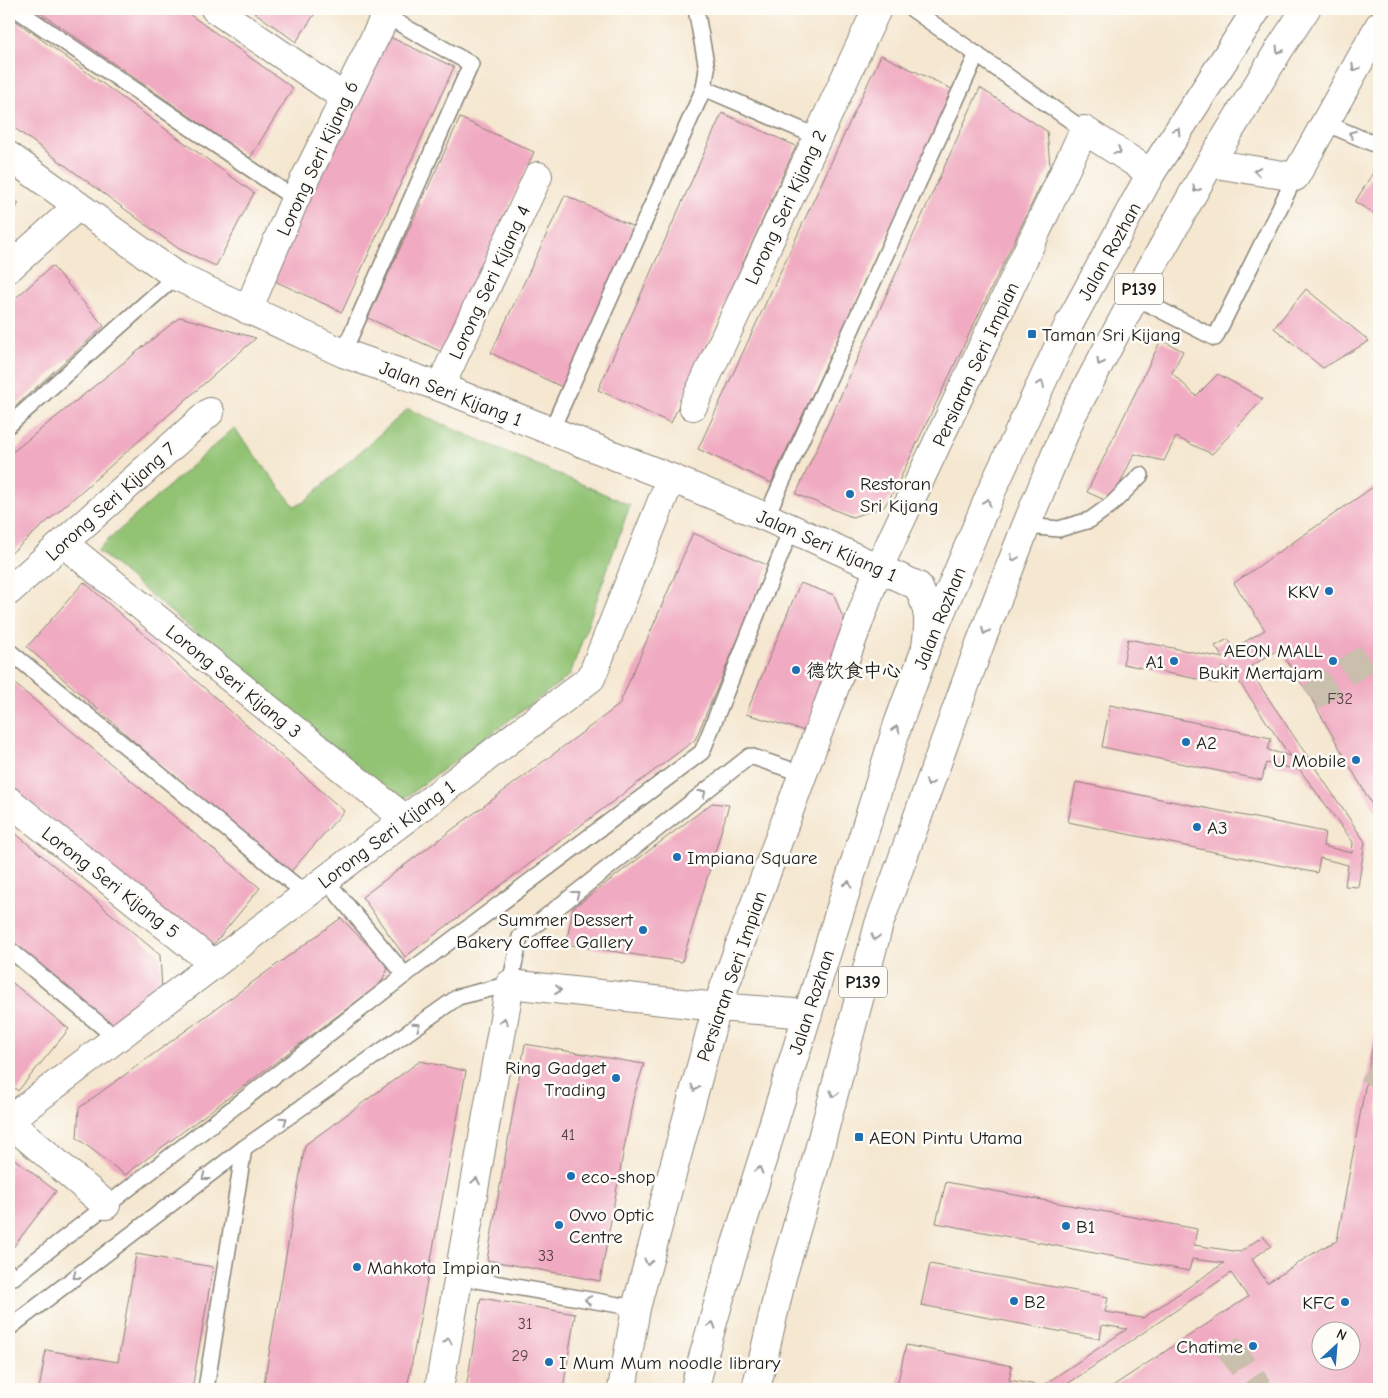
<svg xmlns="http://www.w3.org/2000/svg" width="1388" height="1398" font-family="'Comic Neue','LXGW WenKai TC',sans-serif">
<rect width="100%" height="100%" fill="#fdfcf7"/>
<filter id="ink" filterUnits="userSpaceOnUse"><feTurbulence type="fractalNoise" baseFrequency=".02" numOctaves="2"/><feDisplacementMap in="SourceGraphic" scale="10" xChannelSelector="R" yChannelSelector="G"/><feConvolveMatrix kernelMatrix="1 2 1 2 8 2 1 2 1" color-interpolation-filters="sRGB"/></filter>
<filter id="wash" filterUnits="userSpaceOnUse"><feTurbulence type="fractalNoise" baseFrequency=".0096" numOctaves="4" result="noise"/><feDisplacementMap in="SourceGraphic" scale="20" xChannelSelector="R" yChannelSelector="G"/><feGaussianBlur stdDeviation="1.12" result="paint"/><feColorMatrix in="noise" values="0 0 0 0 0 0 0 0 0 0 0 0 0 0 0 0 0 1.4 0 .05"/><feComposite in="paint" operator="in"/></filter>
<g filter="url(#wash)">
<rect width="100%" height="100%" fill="#f5e7d0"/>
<path fill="#91c373" stroke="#567048" d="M 408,409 L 630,505 L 570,675 L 398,803 L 97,550 L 234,428 L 294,506 L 304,502 Z"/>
<g id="blocks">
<g fill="#f0aac1" fill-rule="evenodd">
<path d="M 35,9 L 182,9 L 293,88 L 250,158 Z"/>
<path d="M 250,9 L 318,9 L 296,42 Z"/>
<path d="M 9,16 L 254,193 L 216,266 L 179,249 L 9,124 Z"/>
<path d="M 379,32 L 454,67 L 342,312 L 266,277 Z"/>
<path d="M 881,55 L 954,90 L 771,483 L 698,449 Z"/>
<path d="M 980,88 L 1047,131 L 1050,166 L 894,491 L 884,507 L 852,517 L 796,494 Z"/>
<path d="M 722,113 L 796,146 L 671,423 L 598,390 Z"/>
<path d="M 460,118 L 534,152 L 442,352 L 368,318 Z"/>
<path d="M 1379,163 L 1379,216 L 1355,202 Z"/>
<path d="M 9,195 L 19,203 L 9,218 Z"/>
<path d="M 565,195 L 640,230 L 566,389 L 491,353 Z"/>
<path d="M 52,266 L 104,326 L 9,412 L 9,304 Z"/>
<path d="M 1306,289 L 1369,341 L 1323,368 L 1274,328 Z"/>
<path d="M 180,317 L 256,338 L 9,555 L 9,455 Z"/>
<path d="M 1161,340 L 1183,351 L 1172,373 L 1196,396 L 1218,374 L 1263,399 L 1212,454 L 1176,437 L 1164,461 L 1134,454 L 1111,503 L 1087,492 Z"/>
<path d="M 1379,483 L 1379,817 L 1311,698 L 1279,649 L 1248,668 L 1365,842 L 1358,887 L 1345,886 L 1348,865 L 1320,858 L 1317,873 L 1068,822 L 1076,782 L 1325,832 L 1323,846 L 1352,853 L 1353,842 L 1300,770 L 1266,763 L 1262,780 L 1102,747 L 1110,705 L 1271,738 L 1268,750 L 1290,756 L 1231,670 L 1222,667 L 1217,683 L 1123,664 L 1128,639 L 1223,658 L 1215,646 L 1228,639 L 1234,648 L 1265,630 L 1234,583 Z"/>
<path d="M 693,533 L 769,566 L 695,740 L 405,957 L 362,897 L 619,705 Z"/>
<path d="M 84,582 L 344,811 L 287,876 L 27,647 Z"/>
<path d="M 800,583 L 834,595 L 846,626 L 805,731 L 746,714 Z"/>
<path d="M 9,679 L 260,888 L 209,950 L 9,784 Z"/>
<path d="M 712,803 L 729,805 L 682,962 L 566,944 L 573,908 Z"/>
<path d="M 9,828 L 160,955 L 162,990 L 111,1025 L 9,939 Z"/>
<path d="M 341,918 L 389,967 L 380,984 L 125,1175 L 77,1138 L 79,1108 Z"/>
<path d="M 9,980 L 69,1029 L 18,1091 L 9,1083 Z"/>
<path d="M 1378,1016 L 1379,1389 L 1108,1389 L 1248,1297 L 1231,1273 L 1060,1389 L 914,1389 L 897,1386 L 906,1345 L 1012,1366 L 1009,1380 L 1042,1386 L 1127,1329 L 1102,1325 L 1100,1339 L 921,1305 L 930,1264 L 1108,1297 L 1105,1312 L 1143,1318 L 1224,1263 L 1192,1259 L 1189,1271 L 936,1223 L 946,1182 L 1197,1229 L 1194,1245 L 1240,1252 L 1263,1236 L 1271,1246 L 1252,1259 L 1267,1283 L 1322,1248 L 1337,1241 ZM 1320,1330 L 1350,1330 L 1350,1360 L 1320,1360 Z"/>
<path d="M 525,1044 L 644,1064 L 633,1099 L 600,1281 L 487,1260 Z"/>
<path d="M 420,1061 L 466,1071 L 407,1389 L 263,1389 L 305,1145 Z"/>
<path d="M 9,1155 L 56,1191 L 11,1250 L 9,1248 Z"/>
<path d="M 136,1254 L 213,1267 L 192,1389 L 39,1389 L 46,1350 L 118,1362 Z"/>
<path d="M 481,1298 L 575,1314 L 563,1389 L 466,1389 Z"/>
</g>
</g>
</g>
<g filter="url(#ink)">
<use href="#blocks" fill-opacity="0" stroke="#888276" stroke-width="1"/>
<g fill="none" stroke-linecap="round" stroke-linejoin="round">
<g stroke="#cabeac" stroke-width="28" stroke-dasharray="28 14" stroke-linecap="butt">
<path d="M 1311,698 L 1379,649"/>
<path d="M 1368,1068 L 1379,1075"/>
<path d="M 1227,1344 L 1259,1389"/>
</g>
<defs>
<g id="lane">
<path d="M 16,9 L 295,199"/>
<path d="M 912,9 L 1084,130"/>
<path d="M 704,88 L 818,137"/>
<path d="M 1325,123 L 1379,146"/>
<path d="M 1135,297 L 1215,338 L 1295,177"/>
<path d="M 343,353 L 471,64 L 386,16"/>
<path d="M 9,425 L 176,276"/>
<path d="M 551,431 L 704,88 L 707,69 L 696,9"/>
<path d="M 766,517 L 977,54"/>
<path d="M 1026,526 L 1059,529 L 1090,520 L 1112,504 L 1141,475"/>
<path d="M 9,651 L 306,894"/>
<path d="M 325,879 L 405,975"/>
<path d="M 9,949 L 116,1038"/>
<path d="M 9,1272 L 14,1277 L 405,975 L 702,752 L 791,529"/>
<path d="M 459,1277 L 636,1308"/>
<path d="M 9,1328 L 244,1148 L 458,997 L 510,984 L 520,937 L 750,756 L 803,774"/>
<path d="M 206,1389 L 244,1148"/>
</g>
<g id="street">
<path d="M 215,9 L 345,98"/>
<path d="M 1210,163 L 1295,177 L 1379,26"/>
<path d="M 9,268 L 78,206"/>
<path d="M 248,310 L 295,199 L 389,9"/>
<path d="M 440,387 L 538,176"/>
<path d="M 693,406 L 877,9"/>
<path d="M 63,543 L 405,819"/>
<path d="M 9,591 L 210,412"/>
<path d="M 9,801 L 214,964"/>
<path d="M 9,1120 L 591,678 L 671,478"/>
<path d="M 9,1122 L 106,1205"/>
<path d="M 439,1389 L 510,984 L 717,1007 L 808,1014"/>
<path d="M 622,1389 L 636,1308 L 717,1007 L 879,567 L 1084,130 L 1151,173"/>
</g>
<path id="secondary" d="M 9,156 L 176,276 L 343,353 L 440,387 L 671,478 L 766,517 L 918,586 C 929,610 930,620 926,646"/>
<g id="primary">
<path d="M 695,1389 L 698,1375 L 726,1276 L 898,724 L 926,648 L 992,490 L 1069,324 L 1151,173 L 1257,9"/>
<path d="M 756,1389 L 782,1277 L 812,1176 L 879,924 L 981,641 L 1026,526 L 1072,415 L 1135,297 L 1210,163 L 1280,48 L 1306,9"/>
</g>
</defs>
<use href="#lane" stroke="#888276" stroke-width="18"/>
<use href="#street" stroke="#888276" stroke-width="30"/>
<use href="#secondary" stroke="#888276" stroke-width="30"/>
<use href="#primary" stroke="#888276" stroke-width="30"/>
<use href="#lane" stroke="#fff" stroke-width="15"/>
<use href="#street" stroke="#fff" stroke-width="28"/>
<use href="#secondary" stroke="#fff" stroke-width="28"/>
<use href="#primary" stroke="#fff" stroke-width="28"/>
</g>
<defs><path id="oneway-chevron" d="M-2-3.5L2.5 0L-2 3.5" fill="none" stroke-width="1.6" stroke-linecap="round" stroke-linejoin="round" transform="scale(1.25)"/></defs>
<g stroke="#999">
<use href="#oneway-chevron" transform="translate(1279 50) rotate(122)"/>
<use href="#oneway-chevron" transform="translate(1355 68) rotate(119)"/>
<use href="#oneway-chevron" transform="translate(1177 131) rotate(-58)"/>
<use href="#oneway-chevron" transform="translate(1352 134) rotate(-158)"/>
<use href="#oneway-chevron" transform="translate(1118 151) rotate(33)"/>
<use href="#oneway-chevron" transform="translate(1257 171) rotate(-171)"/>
<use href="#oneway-chevron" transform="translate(1196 189) rotate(120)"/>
<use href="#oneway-chevron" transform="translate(1100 362) rotate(118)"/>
<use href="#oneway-chevron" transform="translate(1041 384) rotate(-65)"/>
<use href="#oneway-chevron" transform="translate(987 502) rotate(-68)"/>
<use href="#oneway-chevron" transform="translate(1014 558) rotate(111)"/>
<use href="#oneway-chevron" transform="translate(985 631) rotate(112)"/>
<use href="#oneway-chevron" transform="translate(896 729) rotate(-72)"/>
<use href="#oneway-chevron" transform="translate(929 783) rotate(110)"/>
<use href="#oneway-chevron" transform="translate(703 793) rotate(-38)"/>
<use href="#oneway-chevron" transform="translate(848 884) rotate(-73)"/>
<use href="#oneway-chevron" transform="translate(576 894) rotate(-38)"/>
<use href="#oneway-chevron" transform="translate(875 937) rotate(106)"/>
<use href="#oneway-chevron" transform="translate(558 990) rotate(6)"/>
<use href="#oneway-chevron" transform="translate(504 1021) rotate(-80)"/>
<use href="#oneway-chevron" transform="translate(417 1026) rotate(-35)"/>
<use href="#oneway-chevron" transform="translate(695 1088) rotate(105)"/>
<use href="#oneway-chevron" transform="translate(834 1094) rotate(105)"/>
<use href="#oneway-chevron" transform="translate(284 1120) rotate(-35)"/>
<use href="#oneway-chevron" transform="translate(759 1170) rotate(-73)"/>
<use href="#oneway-chevron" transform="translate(205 1177) rotate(142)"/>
<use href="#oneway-chevron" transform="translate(476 1181) rotate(-80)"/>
<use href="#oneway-chevron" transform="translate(648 1262) rotate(105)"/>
<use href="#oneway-chevron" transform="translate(76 1276) rotate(142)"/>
<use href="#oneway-chevron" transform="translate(588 1300) rotate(-170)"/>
<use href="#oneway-chevron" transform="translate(712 1325) rotate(-74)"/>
<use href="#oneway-chevron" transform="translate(448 1341) rotate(-80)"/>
</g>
</g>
<g fill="#1f6fb2" stroke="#fdfcf7" stroke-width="2">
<rect x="1027" y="329" width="10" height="10" rx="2.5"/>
<circle cx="850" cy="494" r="5"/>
<circle cx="1329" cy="591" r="5"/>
<circle cx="1174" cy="661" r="5"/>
<circle cx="1333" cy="661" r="5"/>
<circle cx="796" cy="670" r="5"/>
<circle cx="1186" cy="742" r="5"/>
<circle cx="1356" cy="760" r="5"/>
<circle cx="1197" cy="827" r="5"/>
<circle cx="677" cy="857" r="5"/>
<circle cx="643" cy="930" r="5"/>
<circle cx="616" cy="1078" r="5"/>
<rect x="854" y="1132" width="10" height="10" rx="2.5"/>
<circle cx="571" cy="1176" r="5"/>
<circle cx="559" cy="1225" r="5"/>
<circle cx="1066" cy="1226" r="5"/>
<circle cx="357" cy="1267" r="5"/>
<circle cx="1014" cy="1301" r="5"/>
<circle cx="1345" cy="1302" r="5"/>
<circle cx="1253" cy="1346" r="5"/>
<circle cx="549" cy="1362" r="5"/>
</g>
<g text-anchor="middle" stroke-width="5" stroke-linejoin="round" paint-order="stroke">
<g font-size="16" fill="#514045">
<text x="1340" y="704">F32</text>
<text x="568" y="1140">41</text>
<text x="546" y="1261">33</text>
<text x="525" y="1329">31</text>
<text x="520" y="1361">29</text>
</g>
<g fill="#fdfcf7" stroke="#605f5e" stroke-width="1">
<rect x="1115" y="273.5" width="48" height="31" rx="4"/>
<rect x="839" y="966.5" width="48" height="31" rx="4"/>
</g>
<g font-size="18" font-weight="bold" fill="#1c1c1c">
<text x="1139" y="295">P139</text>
<text x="863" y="988">P139</text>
</g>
<g font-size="19" fill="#1c1c1c" stroke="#fdfcf7">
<text transform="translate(317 158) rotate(-65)" y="7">Lorong Seri Kijang 6</text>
<text transform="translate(785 207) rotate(-65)" y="7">Lorong Seri Kijang 2</text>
<text transform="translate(1109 251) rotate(-61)" y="7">Jalan Rozhan</text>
<text transform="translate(489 282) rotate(-65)" y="7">Lorong Seri Kijang 4</text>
<text transform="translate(975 364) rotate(-65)" y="7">Persiaran Seri Impian</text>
<text transform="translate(451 393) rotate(21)" y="7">Jalan Seri Kijang 1</text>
<text transform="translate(110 501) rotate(-42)" y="7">Lorong Seri Kijang 7</text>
<text transform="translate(827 545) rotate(24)" y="7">Jalan Seri Kijang 1</text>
<text transform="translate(939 618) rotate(-68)" y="7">Jalan Rozhan</text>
<text transform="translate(234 681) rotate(39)" y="7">Lorong Seri Kijang 3</text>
<text transform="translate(386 834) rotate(-37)" y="7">Lorong Seri Kijang 1</text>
<text transform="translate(111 882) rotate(38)" y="7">Lorong Seri Kijang 5</text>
<text transform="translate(731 976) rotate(-71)" y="7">Persiaran Seri Impian</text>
<text transform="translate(811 1002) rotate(-72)" y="7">Jalan Rozhan</text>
</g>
<g font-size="19" fill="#1c1c1c" stroke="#fdfcf7" text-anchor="start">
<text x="1042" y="341">Taman Sri Kijang</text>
<text x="860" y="490">Restoran<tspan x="860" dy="22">Sri Kijang</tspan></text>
<text x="1319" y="598" text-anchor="end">KKV</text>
<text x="1323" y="657" text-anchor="end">AEON MALL<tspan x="1323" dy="22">Bukit Mertajam</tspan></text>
<text x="1164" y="668" text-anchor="end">A1</text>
<text x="806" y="677">德饮食中心</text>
<text x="1196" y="749">A2</text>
<text x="1346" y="767" text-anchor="end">U Mobile</text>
<text x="1207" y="834">A3</text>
<text x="687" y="864">Impiana Square</text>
<text x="633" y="926" text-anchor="end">Summer Dessert<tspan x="633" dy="22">Bakery Coffee Gallery</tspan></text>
<text x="606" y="1074" text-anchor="end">Ring Gadget<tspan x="606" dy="22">Trading</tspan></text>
<text x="869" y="1144">AEON Pintu Utama</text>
<text x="581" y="1183">eco-shop</text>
<text x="569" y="1221">Ovvo Optic<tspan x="569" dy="22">Centre</tspan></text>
<text x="1076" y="1233">B1</text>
<text x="367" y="1274">Mahkota Impian</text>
<text x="1024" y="1308">B2</text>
<text x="1335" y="1309" text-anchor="end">KFC</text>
<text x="1243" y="1353" text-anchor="end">Chatime</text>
<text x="559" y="1369">I Mum Mum noodle library</text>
</g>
</g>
<rect width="1388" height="1398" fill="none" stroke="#fdfcf7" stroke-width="30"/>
<g transform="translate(1336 1346) rotate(26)"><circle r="24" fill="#fdfcf7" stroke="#a3a29f"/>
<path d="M0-4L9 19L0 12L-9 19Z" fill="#1f6fb2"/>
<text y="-8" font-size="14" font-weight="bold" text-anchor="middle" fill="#1c1c1c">N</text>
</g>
</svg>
